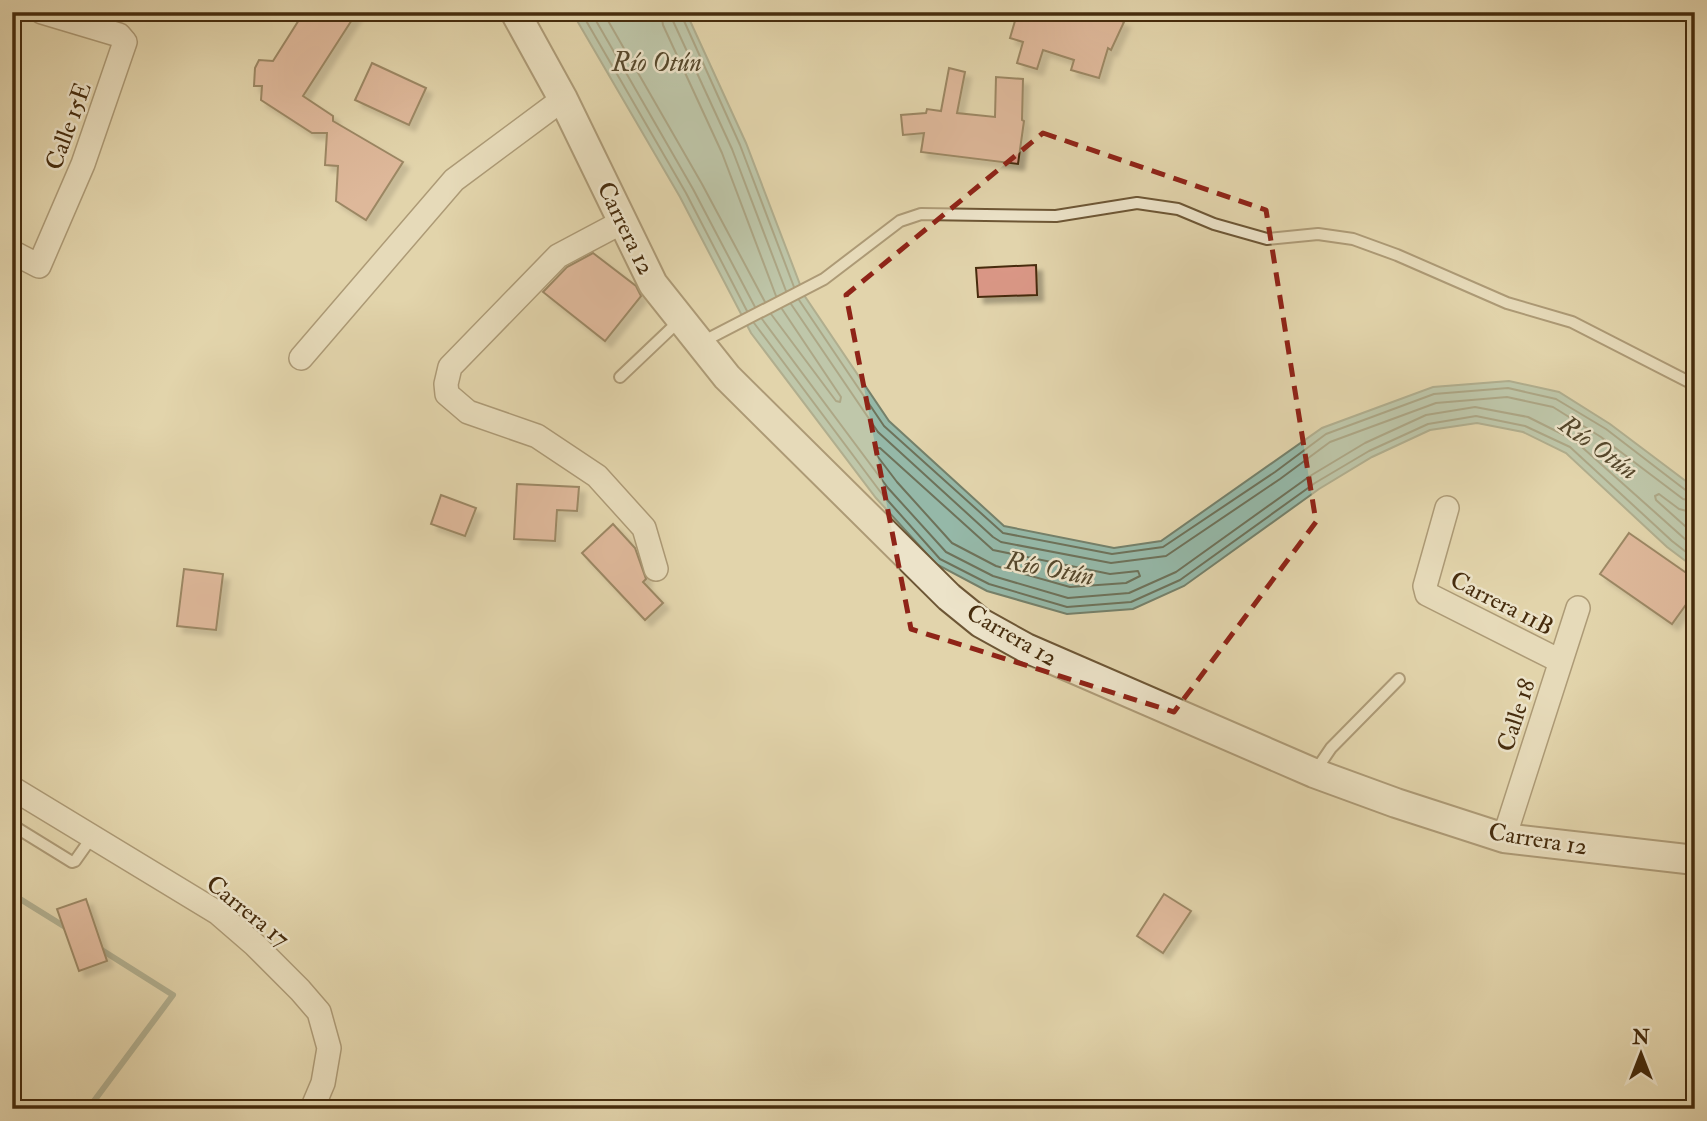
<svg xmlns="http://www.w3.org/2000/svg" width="1707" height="1121" font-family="'IM FELL Double Pica',serif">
<defs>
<filter id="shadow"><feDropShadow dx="6" dy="6" stdDeviation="2" flood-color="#0004"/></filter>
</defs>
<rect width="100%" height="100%" fill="#e2d4ac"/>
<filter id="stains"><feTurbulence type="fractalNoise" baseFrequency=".00286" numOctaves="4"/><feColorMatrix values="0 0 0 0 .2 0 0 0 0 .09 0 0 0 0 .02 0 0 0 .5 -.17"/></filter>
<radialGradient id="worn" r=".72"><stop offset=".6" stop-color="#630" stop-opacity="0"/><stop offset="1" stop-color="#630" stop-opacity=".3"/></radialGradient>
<path fill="#95b8a8" stroke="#75806a" stroke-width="2" d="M 572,12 L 686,12 L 746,143 L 804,295 L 889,421 L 1004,526 L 1114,548 L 1161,541 L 1322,428 L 1433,387 L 1509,381 L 1559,392 L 1610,424 L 1695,488 L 1695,568 L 1667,547 L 1566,453 L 1523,432 L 1477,423 L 1430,430 L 1372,457 L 1319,489 L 1184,586 L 1133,609 L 1067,614 L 987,591 L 936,564 L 876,498 L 751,333 L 680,197 Z"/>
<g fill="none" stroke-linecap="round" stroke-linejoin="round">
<g stroke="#6e725a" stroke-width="2">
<path d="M 581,12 L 686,193 L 747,311"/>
<path d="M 591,12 L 693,189 L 755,307"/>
<path d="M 603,12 L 702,184 L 765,302"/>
<path d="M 661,12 L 663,25 L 722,153 L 776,296"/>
<path d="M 671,12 L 673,21 L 732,149 L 786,291"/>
<path d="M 680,12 L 740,145 L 794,287"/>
<path d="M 799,300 L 884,426 L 1003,533 L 1112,554 L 1163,547 L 1275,472 L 1326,434 L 1434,394 L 1508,388 L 1556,399 L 1606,429 L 1688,492 L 1695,493"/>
<path d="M 791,304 L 878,432 L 993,537 L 1001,542 L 1111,563 L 1166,556 L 1280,479 L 1330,442 L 1436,403 L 1507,397 L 1553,407 L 1601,437 L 1683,499 L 1695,502"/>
<path d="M 771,314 L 836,401 L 840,402 L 841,397 L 782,309"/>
<path d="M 762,319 L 888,488 L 946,552 L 993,576 L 1068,598 L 1129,593 L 1176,572 L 1310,476 L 1365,443 L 1426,415 L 1475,407 L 1528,417 L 1574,440 L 1695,548"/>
<path d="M 754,323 L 882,494 L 940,559 L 989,584 L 1067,607 L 1131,602 L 1180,580 L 1315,483 L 1369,451 L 1428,424 L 1476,416 L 1525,426 L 1570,447 L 1672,541 L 1695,559"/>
<path d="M 877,448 L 880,448 L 993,550 L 1110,574 L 1138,571 L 1140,576 L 1126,583 L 1070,587 L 996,566 L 952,543 L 897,482 L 875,453 Z"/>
<path d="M 1695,513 L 1679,509 L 1659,494 L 1655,496 L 1656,500 L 1695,535"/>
</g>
<g stroke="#75806a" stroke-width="6">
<path d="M 12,894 L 70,930"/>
<path d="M 88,1109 L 173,995 L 97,947"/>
</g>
</g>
<g fill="#da9786" stroke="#462c0d" stroke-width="2" filter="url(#shadow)">
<path d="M 304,12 L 357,12 L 303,96 L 333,116 L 333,121 L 403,162 L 366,220 L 336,201 L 338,166 L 325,165 L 327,133 L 312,133 L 261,100 L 262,86 L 254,86 L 255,68 L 259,60 L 273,61 Z"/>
<path d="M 1039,12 L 1102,12 L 1124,22 L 1111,50 L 1108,48 L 1099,78 L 1071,70 L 1074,60 L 1043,50 L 1037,69 L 1017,63 L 1023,42 L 1010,38 L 1017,14 L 1035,19 Z"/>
<path d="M 372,63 L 426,88 L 409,125 L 355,100 Z"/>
<path d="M 949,68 L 965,72 L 957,113 L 995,117 L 996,77 L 1023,79 L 1022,120 L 1024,121 L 1018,164 L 921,152 L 924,133 L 903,135 L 901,115 L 926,113 L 927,109 L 941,111 Z"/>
<path d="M 593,253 L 636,286 L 641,296 L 605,341 L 543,292 L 567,267 Z"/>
<path d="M 1036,265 L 1037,295 L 978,297 L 976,268 Z"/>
<path d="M 517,484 L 579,487 L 577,511 L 557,510 L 555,541 L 514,539 Z"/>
<path d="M 441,495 L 476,508 L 465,536 L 431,524 Z"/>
<path d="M 613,524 L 635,548 L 646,579 L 643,582 L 663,603 L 645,620 L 582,553 Z"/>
<path d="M 1629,533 L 1695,579 L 1695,592 L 1672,624 L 1600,574 Z"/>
<path d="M 184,569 L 223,574 L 216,630 L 177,626 Z"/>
<path d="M 1164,894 L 1191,911 L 1163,953 L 1137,936 Z"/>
<path d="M 86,899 L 107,961 L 79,971 L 57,909 Z"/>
</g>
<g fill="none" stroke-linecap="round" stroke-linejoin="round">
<defs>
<g id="service">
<path d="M 702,342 L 824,279 L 900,221 L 921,214 L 1056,216 L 1137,203 L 1178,209 L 1214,224 L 1267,239 L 1318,234 L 1353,239 L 1397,255 L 1507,303 L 1572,322 L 1695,385"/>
<path d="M 620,377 L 680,320"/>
<path d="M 1314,773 L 1331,748 L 1399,679"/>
<path d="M 12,825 L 72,862 L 75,861 L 92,837"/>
</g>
<g id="minor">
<path d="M 622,222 L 558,256 L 450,367 L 446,384 L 447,394 L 468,412 L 537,436 L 597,476 L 644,528 L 656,569"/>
<path d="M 12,252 L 39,266 L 83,164 L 125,42 L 119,35 L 42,12"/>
<path d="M 301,358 L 454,180 L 563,99"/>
<path d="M 1447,508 L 1425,586 L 1427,594 L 1560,661"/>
<path d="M 12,788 L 218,913 L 255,945 L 300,990 L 319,1012 L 329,1048 L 323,1083 L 312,1109"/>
<path d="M 1504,838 L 1578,608"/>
</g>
<path id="tertiary" d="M 515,12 L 563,99 L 653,284 L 727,377 L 949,597 L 981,623 L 1026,648 L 1314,773 L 1396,803 L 1504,838 L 1695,860"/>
</defs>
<use href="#service" stroke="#6d5635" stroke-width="14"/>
<use href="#minor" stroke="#6d5635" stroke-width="26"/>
<use href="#tertiary" stroke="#6d5635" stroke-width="32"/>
<use href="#service" stroke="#ece3c9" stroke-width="10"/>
<use href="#minor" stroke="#ece3c9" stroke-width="23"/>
<use href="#tertiary" stroke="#ece3c9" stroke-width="28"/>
</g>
<path d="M0 0H1707V1121H0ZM 1043,133 L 1266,210 L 1316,522 L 1174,712 L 911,629 L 846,295 Z" fill="#e2d4ac" fill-opacity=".55" fill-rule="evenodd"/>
<path fill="none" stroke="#8f2418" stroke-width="5" stroke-dasharray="14 9" stroke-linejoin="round" d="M 1043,133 L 1266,210 L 1316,522 L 1174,712 L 911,629 L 846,295 Z"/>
<g text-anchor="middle" stroke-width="5" stroke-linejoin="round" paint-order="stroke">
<g font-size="24" fill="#462c0d" stroke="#ece3c9">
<text transform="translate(68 126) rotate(-70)" y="8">Calle 15E</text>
<text transform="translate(626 228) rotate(64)" y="8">Carrera 12</text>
<text transform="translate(1502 603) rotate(27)" y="8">Carrera 11B</text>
<text transform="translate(1012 635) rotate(30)" y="8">Carrera 12</text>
<text transform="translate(1516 715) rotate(-72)" y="8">Calle 18</text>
<text transform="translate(1538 839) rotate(9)" y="8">Carrera 12</text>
<text transform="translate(248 911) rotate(39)" y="8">Carrera 17</text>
</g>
<g font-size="26" font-style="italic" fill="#56482c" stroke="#ece3c9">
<text x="657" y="71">Río Otún</text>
<text transform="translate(1599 447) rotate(36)" y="9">Río Otún</text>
<text transform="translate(1050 568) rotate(11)" y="9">Río Otún</text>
</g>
</g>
<rect width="1707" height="1121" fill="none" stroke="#e2d4ac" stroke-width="42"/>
<rect x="14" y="14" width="1679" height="1093" fill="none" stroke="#462c0d" stroke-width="3.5"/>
<rect x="21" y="21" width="1665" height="1079" fill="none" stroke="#462c0d" stroke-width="2"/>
<g transform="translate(1641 1054)" stroke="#ece3c9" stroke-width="5" paint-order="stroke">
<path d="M0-5L12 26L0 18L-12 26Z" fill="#462c0d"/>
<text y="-10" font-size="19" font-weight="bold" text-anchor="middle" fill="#462c0d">N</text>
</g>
<rect width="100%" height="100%" filter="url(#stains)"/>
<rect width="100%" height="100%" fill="url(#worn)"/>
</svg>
